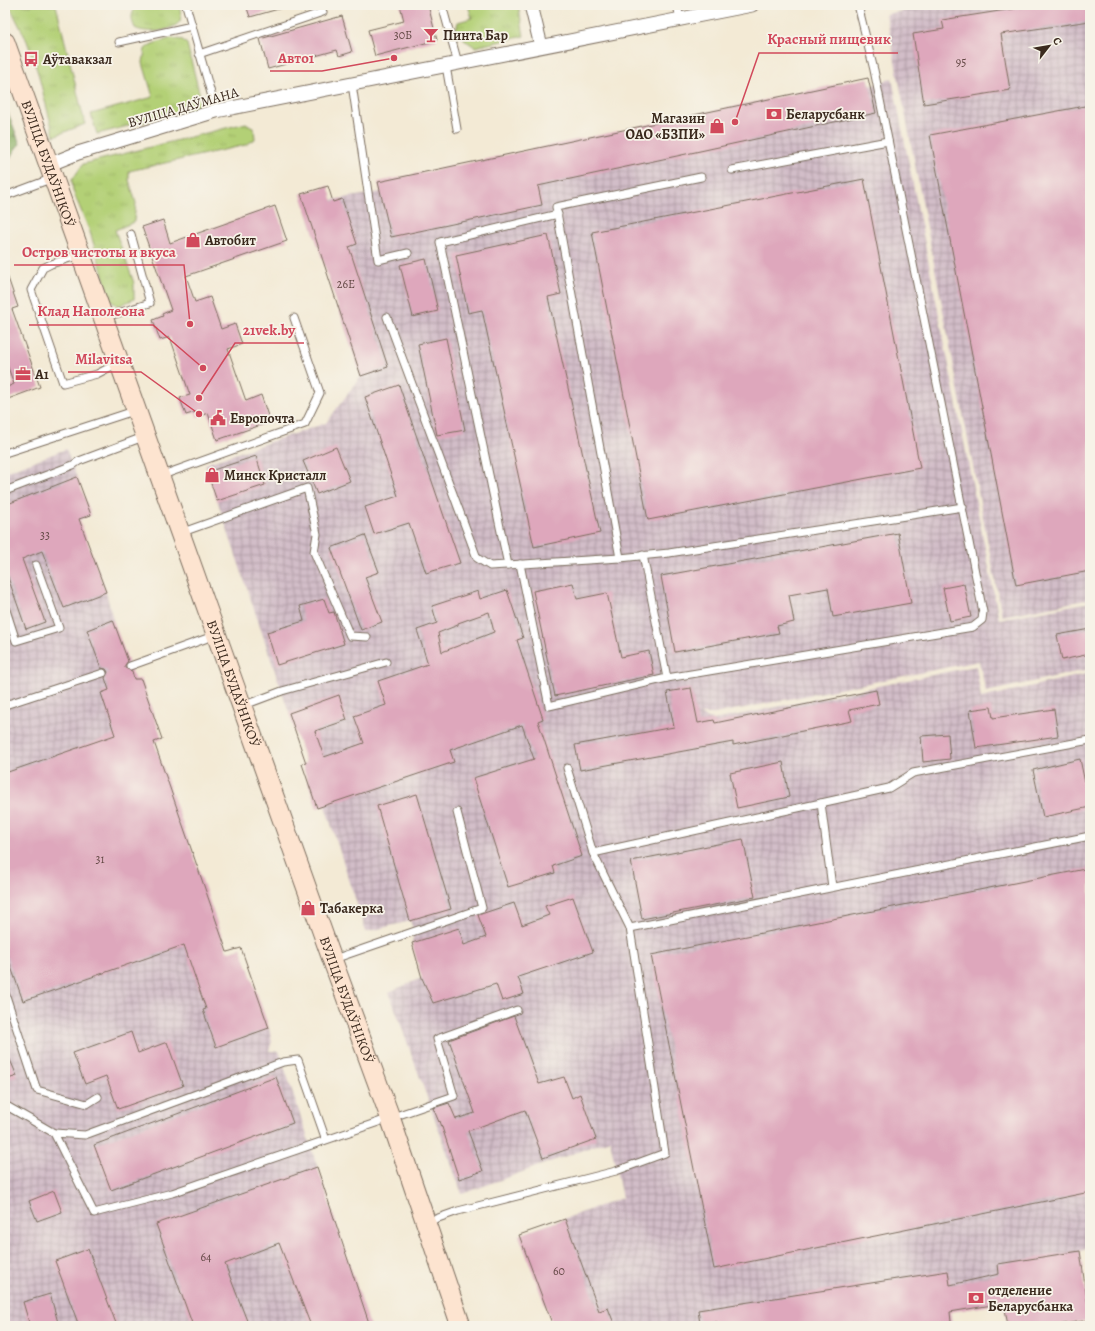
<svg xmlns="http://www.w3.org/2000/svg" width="1095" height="1331" font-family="Alegreya,serif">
<defs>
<pattern id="industrial-grid" width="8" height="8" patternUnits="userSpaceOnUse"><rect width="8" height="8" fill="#d2bdc8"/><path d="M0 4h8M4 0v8" fill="none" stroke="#ac9aa2"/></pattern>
<pattern id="grass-tufts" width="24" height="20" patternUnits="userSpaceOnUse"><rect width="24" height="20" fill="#b3d076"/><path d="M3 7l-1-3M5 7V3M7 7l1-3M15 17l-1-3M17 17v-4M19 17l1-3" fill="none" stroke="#9bb366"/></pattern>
<pattern id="forest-firs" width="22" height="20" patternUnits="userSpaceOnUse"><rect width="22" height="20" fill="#8eb267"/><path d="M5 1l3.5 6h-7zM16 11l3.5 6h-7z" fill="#759154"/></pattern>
</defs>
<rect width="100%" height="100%" fill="#f7f3e8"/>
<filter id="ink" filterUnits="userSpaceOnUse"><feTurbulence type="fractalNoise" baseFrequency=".025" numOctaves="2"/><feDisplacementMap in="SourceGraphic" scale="8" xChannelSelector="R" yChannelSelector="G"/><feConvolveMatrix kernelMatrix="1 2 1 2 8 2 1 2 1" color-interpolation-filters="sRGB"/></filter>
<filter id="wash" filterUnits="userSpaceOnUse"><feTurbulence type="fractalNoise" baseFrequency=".012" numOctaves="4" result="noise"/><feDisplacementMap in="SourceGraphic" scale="16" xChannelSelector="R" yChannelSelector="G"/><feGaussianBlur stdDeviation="0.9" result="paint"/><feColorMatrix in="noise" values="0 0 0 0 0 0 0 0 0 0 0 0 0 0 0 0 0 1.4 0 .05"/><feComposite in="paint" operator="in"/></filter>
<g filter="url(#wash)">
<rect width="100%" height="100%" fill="#f3ead5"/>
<g fill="url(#industrial-grid)">
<path d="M 936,5 L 1090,5 L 1090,599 L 1002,616 L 886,14 Z"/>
<path d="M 868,78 L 871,86 L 892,78 L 999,619 L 1090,602 L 1090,669 L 986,692 L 979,661 L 714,714 L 698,714 L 714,720 L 976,666 L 981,698 L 1090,673 L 1090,1248 L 1080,1251 L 1090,1320 L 1051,1326 L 1008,1326 L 1004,1303 L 950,1312 L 952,1322 L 929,1326 L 553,1326 L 519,1235 L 622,1198 L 610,1140 L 462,1194 L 389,992 L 422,978 L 412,943 L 414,931 L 410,921 L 366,932 L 325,806 L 317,808 L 302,764 L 306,763 L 205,464 L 326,423 L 361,376 L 301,194 L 328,186 L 332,200 L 381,192 L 387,182 Z"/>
<path d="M 66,449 L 91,515 L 79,520 L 106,592 L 113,620 L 134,679 L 141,679 L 162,739 L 154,742 L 227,952 L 241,948 L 269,1028 L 272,1041 L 269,1051 L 279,1051 L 370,1326 L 5,1326 L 5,472 Z"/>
</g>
<g fill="url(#grass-tufts)" stroke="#777d4a">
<path d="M 9,5 L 56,5 L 85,124 L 54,136 L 38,73 L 27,41 Z"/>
<path d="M 138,5 L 179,5 C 180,10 182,15 180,21 C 173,32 145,34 135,28 C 130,18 131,13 138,5 Z"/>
<path d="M 468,5 L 518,5 L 524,36 L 475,47 L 466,41 L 456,29 L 458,22 L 472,18 Z"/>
<path d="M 172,38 L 183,40 L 187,44 L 201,100 L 198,108 L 97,134 L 91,114 L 153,97 L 143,63 L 145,49 L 152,44 Z"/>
<path d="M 246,123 L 254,128 L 255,139 L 246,145 L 129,171 L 129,180 L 136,203 L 134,222 L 115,230 L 134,283 L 134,299 L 118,306 L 111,301 L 90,232 L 73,191 L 72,180 L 83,164 Z"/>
</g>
<path fill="url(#forest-firs)" stroke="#646e42" d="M 5,105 L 20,144 C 6,157 7,171 8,189 L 5,188 Z"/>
<g id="blocks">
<g fill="#dea7bc" fill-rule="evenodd">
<path d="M 246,5 L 281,5 L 282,8 L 250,17 Z"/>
<path d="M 400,5 L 428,5 L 437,40 L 375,56 L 368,30 L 404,21 Z"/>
<path d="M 1038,5 L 1090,5 L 1090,21 L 1001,34 L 1010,90 L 924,104 L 913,34 L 944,29 L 942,20 Z"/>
<path d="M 342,16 L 352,52 L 339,56 L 337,50 L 268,69 L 260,39 Z"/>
<path d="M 868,78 L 876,113 L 538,186 L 542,205 L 391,237 L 378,182 Z"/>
<path d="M 1090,105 L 1090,571 L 1016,585 L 930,135 Z"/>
<path d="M 864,179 L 920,468 L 648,520 L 592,232 Z"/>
<path d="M 328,186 L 333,202 L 342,199 L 357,244 L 349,247 L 388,367 L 361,376 L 301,194 Z"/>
<path d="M 275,206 L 287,241 L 186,276 L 195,302 L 210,297 L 221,329 L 235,324 L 242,344 L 228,349 L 246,401 L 261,395 L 270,422 L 217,440 L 208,413 L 197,417 L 196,412 L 186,415 L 180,398 L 190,395 L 170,337 L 160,340 L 153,320 L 163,316 L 162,314 L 171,310 L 142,227 L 163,220 L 170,243 Z"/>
<path d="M 548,235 L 561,294 L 548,297 L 600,533 L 534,547 L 482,310 L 468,313 L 456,255 Z"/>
<path d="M 426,259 L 438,311 L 413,317 L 400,265 Z"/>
<path d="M 5,275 L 7,275 L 18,307 L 12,309 L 40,387 L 8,399 L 5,388 L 14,384 L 5,359 Z"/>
<path d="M 446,338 L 465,430 L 437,435 L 418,344 Z"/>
<path d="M 399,385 L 460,563 L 426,573 L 409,523 L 374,534 L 365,507 L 398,496 L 365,397 Z"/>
<path d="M 336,447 L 350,481 L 317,494 L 303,461 Z"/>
<path d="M 256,456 L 265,485 L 217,501 L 207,472 Z"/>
<path d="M 77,477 L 91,515 L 79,519 L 106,592 L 64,608 L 42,551 L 22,559 L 45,622 L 26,629 L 5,569 L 5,505 Z"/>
<path d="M 898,533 L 911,603 L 833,617 L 828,588 L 789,595 L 794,622 L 777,626 L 779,633 L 675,652 L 661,576 Z"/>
<path d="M 365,535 L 379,572 L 365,577 L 382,622 L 361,630 L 331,548 Z"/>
<path d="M 573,583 L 577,599 L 607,593 L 621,657 L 649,651 L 654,675 L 555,696 L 533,591 Z"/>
<path d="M 964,584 L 971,617 L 950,621 L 943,588 Z"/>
<path d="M 507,590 L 523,638 L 517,640 L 543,719 L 538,721 L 582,856 L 553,866 L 555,873 L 508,887 L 473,778 L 534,759 L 522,725 L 450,750 L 454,762 L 317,808 L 302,764 L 306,763 L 289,713 L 339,695 L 347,720 L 315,731 L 324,757 L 364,743 L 354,716 L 386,705 L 378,681 L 428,664 L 417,630 L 437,623 L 432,606 L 478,591 L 480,599 ZM 489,612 L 494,632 L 442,652 L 438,633 L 458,625 L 458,623 Z"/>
<path d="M 324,599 L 329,613 L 334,612 L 344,644 L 277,665 L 267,632 L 304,621 L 300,606 Z"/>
<path d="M 113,620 L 128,661 L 125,665 L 125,668 L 132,671 L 134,679 L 141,679 L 162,739 L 154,742 L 227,952 L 241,948 L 269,1028 L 216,1047 L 203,1010 L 206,1009 L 184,945 L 23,1001 L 5,950 L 5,773 L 115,735 L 101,693 L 109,690 L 105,678 L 108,672 L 106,669 L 101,668 L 87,630 Z"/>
<path d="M 1090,629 L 1090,654 L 1062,660 L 1057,635 Z"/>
<path d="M 691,688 L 698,723 L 714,720 L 715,723 L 876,690 L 879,704 L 849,710 L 852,721 L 733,745 L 733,742 L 580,770 L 575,745 L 674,727 L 667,692 Z"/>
<path d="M 991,707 L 993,718 L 1054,709 L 1058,736 L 976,748 L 970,710 Z"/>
<path d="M 948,734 L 950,759 L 923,762 L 921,736 Z"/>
<path d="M 1080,759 L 1090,807 L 1043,817 L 1033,770 Z"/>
<path d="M 783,762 L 789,797 L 737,808 L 730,773 Z"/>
<path d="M 417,794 L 451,909 L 410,921 L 377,806 Z"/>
<path d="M 743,839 L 755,897 L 642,919 L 631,861 Z"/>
<path d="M 1090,868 L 1090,1192 L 714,1269 L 651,955 Z"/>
<path d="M 573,897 L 593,952 L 518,977 L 524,994 L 502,1001 L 496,984 L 433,1003 L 422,978 L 412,943 L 459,928 L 464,945 L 486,937 L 478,915 L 514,903 L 522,925 L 549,915 L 545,906 Z"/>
<path d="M 514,1016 L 539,1084 L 564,1077 L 572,1098 L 580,1094 L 596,1139 L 543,1158 L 525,1110 L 468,1131 L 483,1171 L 459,1179 L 440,1121 L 439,1122 L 433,1108 L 449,1103 L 456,1119 L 475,1113 L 449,1040 Z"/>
<path d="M 131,1032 L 138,1053 L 167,1042 L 183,1086 L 118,1109 L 106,1076 L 85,1084 L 73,1053 Z"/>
<path d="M 5,1048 L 17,1076 L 5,1080 Z"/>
<path d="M 276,1077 L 293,1123 L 111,1190 L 94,1145 Z"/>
<path d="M 317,1167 L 370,1326 L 311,1326 L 279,1243 L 225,1264 L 249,1326 L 193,1326 L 156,1224 Z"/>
<path d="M 54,1191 L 62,1212 L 37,1221 L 29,1201 Z"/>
<path d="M 565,1219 L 599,1311 L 608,1308 L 615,1326 L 553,1326 L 519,1235 Z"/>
<path d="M 88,1249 L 117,1326 L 79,1326 L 55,1261 Z"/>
<path d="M 1080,1251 L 1090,1320 L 1051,1326 L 1008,1326 L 1004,1303 L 950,1312 L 951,1322 L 924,1326 L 718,1326 L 717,1322 L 700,1324 L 698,1310 L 948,1271 L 950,1285 L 999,1274 L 998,1264 Z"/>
<path d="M 50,1294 L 59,1326 L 30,1326 L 23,1302 Z"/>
</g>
</g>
</g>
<g filter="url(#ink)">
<use href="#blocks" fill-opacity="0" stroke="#7b6d5e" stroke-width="1"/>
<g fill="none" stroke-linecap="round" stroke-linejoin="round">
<defs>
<g id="service">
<path d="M 186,5 L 216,111"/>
<path d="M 442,5 L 458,63"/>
<path d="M 677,5 L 680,19"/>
<path d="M 119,42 L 192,26"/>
<path d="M 199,54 L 323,12"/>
<path d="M 446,66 L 457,129"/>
<path d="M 352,84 L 378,260 L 408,253"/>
<path d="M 732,170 L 888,141"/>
<path d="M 701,177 L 556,207 L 620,558 L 669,553 L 963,507"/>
<path d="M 5,196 L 53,178"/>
<path d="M 80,255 L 51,264 L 43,268 L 31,290 L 63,383 L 97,374 L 118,363"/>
<path d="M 387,317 L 477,558 L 490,566 L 620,558"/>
<path d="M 103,318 L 150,303 L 131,234"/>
<path d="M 5,453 L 137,410"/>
<path d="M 160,476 L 305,424 L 320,393 L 294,318"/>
<path d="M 5,491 L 73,465 L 79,461 L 146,436"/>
<path d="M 180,533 L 307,488 L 317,534 L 314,552 L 350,636 L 367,637"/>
<path d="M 643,555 L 667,678"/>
<path d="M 520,564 L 549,706 L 667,678 L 973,627 L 982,620 L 983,612 L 874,70 L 858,5"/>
<path d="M 508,565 L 440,242 L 558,214"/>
<path d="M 5,607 L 16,641 L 59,628 L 36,565"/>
<path d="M 130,666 L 216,635"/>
<path d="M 5,705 L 103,673"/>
<path d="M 242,706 L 282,691 L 386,662"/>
<path d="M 821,803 L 832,887"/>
<path d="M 593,853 L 889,788 L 913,773 L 1090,740"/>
<path d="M 630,928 L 1090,836"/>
<path d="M 334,959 L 482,908 L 457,812"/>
<path d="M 5,993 L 37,1090 L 87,1104 L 98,1097"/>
<path d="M 5,1105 L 54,1133"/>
<path d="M 326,1140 L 298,1060 L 283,1062 L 85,1135 L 54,1133 L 94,1213 L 172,1193 L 454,1096 L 437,1039 L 517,1010"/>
<path d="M 427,1222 L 458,1211 L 616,1171 L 665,1153 L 630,928 L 593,853 L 567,768"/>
</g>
<g id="minor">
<path d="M 531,5 L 541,46"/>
<path d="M 48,165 L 78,153 L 216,111 L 752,5"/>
</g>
<g id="secondary">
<path id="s1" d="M 5,42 L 332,959 L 390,1117 L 461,1326"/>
</g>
</defs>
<use href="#service" stroke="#7b6d5e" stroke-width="9"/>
<use href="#minor" stroke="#7b6d5e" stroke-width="15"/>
<use href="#secondary" stroke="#7b6d5e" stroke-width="21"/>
<use href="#service" stroke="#fff" stroke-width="7"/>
<use href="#minor" stroke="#fff" stroke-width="13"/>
<use href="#secondary" stroke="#fde4d0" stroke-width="19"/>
</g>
</g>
<defs>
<symbol id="bar-bare" viewBox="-9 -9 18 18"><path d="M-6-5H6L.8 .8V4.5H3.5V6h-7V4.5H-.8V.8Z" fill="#d1495b" stroke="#f7f3e8" stroke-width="2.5" paint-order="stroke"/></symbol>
<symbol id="bus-bare" viewBox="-9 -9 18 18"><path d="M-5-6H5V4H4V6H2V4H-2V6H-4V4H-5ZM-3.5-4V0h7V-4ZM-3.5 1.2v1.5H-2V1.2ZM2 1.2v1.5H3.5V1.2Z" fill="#d1495b" stroke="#f7f3e8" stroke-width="2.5" paint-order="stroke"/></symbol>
<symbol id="bank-bare" viewBox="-9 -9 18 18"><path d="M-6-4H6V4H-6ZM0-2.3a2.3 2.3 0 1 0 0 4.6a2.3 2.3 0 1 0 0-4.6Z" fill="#d1495b" stroke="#f7f3e8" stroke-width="2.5" paint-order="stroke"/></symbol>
<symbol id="shop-bare" viewBox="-9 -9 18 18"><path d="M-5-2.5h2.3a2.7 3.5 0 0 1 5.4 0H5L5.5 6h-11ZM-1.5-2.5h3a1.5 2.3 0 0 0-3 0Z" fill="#d1495b" stroke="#f7f3e8" stroke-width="2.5" paint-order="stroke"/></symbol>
<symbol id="office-bare" viewBox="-9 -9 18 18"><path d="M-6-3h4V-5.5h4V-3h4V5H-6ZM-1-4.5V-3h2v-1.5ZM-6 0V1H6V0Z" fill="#d1495b" stroke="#f7f3e8" stroke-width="2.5" paint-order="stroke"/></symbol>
<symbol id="civic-bare" viewBox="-9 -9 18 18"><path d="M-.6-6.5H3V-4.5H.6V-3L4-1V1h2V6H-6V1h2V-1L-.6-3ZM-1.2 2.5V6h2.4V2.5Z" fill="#d1495b" stroke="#f7f3e8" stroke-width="2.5" paint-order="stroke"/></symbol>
</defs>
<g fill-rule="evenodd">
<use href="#bar-bare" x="420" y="24" width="22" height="22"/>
<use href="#bus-bare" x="20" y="48" width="22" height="22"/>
<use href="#bank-bare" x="763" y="103" width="22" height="22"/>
<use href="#shop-bare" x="706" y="115" width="22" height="22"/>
<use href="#shop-bare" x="182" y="229" width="22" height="22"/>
<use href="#office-bare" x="12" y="363" width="22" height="22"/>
<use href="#civic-bare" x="207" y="407" width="22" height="22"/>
<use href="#shop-bare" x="201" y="464" width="22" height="22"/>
<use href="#shop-bare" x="297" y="897" width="22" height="22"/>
<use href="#bank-bare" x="965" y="1287" width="22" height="22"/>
</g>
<g text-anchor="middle" stroke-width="3.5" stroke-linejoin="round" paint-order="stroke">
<g font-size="12" fill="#644946">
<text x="403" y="39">30Б</text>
<text x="961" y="66">95</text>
<text x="346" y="288">26Е</text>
<text x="45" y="539">33</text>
<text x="100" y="863">31</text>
<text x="206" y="1261">64</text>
<text x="559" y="1275">60</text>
</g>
<g font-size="14" font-weight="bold" fill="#3b2a1e" stroke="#f7f3e8" text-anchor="start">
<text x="443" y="40">Пинта Бар</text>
<text x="43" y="64">Аўтавакзал</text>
<text x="786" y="119">Беларусбанк</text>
<text x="705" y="123" text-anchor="end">Магазин<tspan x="705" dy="16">ОАО «БЗПИ»</tspan></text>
<text x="205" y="245">Автобит</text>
<text x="35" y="379">A1</text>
<text x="230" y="423">Европочта</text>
<text x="224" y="480">Минск Кристалл</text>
<text x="320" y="913">Табакерка</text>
<text x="988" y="1295">отделение<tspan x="988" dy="16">Беларусбанка</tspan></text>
</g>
<g font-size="14" fill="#3b2a1e" stroke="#f7f3e8">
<text transform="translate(183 107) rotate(-16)" y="5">ВУЛІЦА ДАЎМАНА</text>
<text dy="5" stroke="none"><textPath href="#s1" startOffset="129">ВУЛІЦА БУДАЎНІКОЎ</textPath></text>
<text dy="5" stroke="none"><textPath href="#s1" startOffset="681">ВУЛІЦА БУДАЎНІКОЎ</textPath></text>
<text dy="5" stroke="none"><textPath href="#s1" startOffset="1017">ВУЛІЦА БУДАЎНІКОЎ</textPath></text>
</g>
</g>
<path fill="none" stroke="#d1495b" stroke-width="1.5" d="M735 122L759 53H898M394 58L322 71H270M190 324L184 265H14M203 368L153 325H29M199 398L235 343H304M199 414L141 372H68"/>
<g fill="#d1495b" stroke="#f7f3e8" stroke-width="1.5">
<circle cx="735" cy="122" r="4"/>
<circle cx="394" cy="58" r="4"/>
<circle cx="190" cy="324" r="4"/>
<circle cx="203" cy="368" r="4"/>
<circle cx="199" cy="398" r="4"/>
<circle cx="199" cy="414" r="4"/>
</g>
<g font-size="15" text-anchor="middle" font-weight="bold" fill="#d1495b" stroke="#f7f3e8" stroke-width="3.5" stroke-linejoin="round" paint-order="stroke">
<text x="829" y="44">Красный пищевик</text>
<text x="296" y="63">Авто1</text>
<text x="99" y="257">Остров чистоты и вкуса</text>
<text x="91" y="316">Клад Наполеона</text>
<text x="269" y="335">21vek.by</text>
<text x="104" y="364">Milavitsa</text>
</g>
<rect width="1095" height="1331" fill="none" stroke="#f7f3e8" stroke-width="20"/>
<g transform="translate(1049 46) rotate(59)" stroke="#f7f3e8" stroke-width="3" paint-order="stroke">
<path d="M0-3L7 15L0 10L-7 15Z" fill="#3b2a1e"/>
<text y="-6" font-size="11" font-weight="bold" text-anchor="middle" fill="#3b2a1e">С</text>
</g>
</svg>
